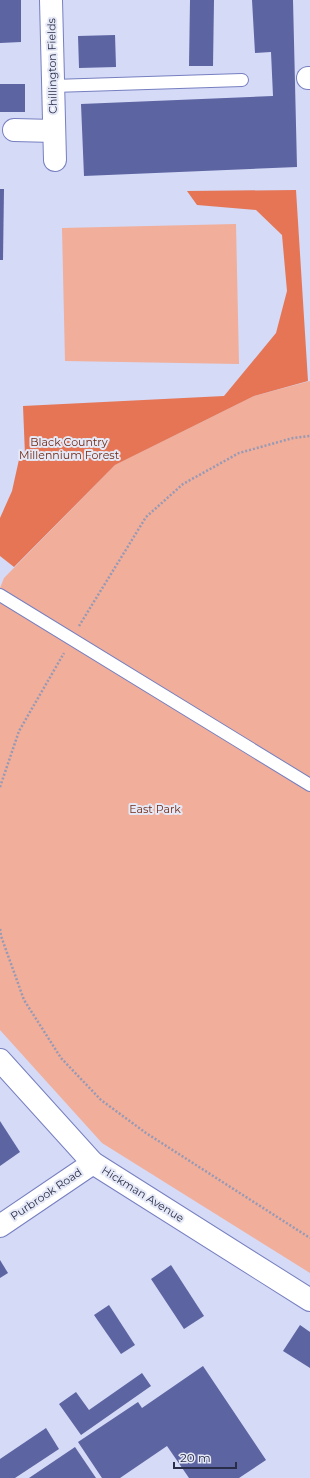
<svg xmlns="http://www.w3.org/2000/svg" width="310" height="1478" font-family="Montserrat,sans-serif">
<rect width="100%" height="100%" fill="#d5daf6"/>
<g fill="#f1ae9a">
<path d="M 236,224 L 239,364 L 65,361 L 62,228 Z"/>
<path d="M 310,381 L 310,1273 L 102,1143 L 0,1030 L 0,588 L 4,578 L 115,465 L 254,396 Z"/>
</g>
<path fill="#e57555" d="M 296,190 L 308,381 L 254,396 L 115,465 L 14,567 L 0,556 L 0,518 L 12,491 L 20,455 L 25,455 L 23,406 L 224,396 L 276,333 L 287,291 L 282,235 L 256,210 L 197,205 L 187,191 Z"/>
<g fill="#5c64a2">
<path d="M 0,0 L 21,0 L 21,42 L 0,43 Z"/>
<path d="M 190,0 L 214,0 L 213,66 L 189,66 Z"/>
<path d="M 252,0 L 293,0 L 297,167 L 84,176 L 81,104 L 273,96 L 271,52 L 255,53 Z"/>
<path d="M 115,35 L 116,67 L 79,68 L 78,36 Z"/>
<rect x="0" y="84" width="25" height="28"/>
<path d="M 0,189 L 4,189 L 3,260 L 0,260 Z"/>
<path d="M 0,1121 L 20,1152 L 0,1166 Z"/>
<path d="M 0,1260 L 8,1273 L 0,1278 Z"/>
<path d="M 171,1265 L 204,1316 L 184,1329 L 151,1279 Z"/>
<path d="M 109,1305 L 135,1345 L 121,1354 L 94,1315 Z"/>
<path d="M 300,1325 L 310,1332 L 310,1368 L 283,1351 Z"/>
<path d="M 203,1366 L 266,1460 L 239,1478 L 189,1478 L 167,1446 L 120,1478 L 102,1478 L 78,1442 L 138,1402 L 142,1408 Z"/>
<path d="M 142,1373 L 151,1386 L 81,1435 L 59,1404 L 76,1392 L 89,1410 Z"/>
<path d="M 46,1428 L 59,1449 L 15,1478 L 0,1478 L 0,1459 Z"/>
<path d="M 75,1447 L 96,1478 L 29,1478 Z"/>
</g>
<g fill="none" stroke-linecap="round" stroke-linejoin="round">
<defs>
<g id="service">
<path d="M 53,86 L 242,80"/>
<path d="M 0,595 L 310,785"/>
</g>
<g id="minor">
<path d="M 51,0 L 55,160"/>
<path d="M 308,78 L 310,78"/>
<path d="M 14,130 L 54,131"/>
<path d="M 0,1226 L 93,1163"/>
</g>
<path id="tertiary" d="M 0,1060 L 93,1163 L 310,1300"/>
</defs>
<use href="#service" stroke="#767fc0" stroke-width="14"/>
<use href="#minor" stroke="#767fc0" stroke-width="24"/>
<use href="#tertiary" stroke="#767fc0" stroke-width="24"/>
<g stroke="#969ab6" stroke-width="2.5" stroke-dasharray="2 2" stroke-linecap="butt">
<path d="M 79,626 L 146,517 L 183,484 L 239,453 L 293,438 L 310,436"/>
<path d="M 0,787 L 19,731 L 64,653"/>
<path d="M 0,929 L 1,936 L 24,1000 L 61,1058 L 101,1100 L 146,1133 L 310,1238"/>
</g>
<use href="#service" stroke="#fff" stroke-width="12"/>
<use href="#minor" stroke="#fff" stroke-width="22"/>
<use href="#tertiary" stroke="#fff" stroke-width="22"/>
</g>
<g text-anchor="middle" stroke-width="4" stroke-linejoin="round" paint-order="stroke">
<g font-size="11" fill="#292d48" stroke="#e5e8f6">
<text transform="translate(52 66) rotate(-91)" y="4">Chillington Fields</text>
<text transform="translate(46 1194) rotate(-34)" y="4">Purbrook Road</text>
<text transform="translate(143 1194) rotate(32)" y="4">Hickman Avenue</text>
</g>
<g font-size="11" fill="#712a15" stroke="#e5e8f6">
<text x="69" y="446">Black Country<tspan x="69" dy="13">Millennium Forest</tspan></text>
<text x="155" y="813">East Park</text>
</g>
</g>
<path d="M174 1462v6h62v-6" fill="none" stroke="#292d48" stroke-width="2"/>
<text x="180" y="1462" font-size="12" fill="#292d48" stroke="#e5e8f6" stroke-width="3" paint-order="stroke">20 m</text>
</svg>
